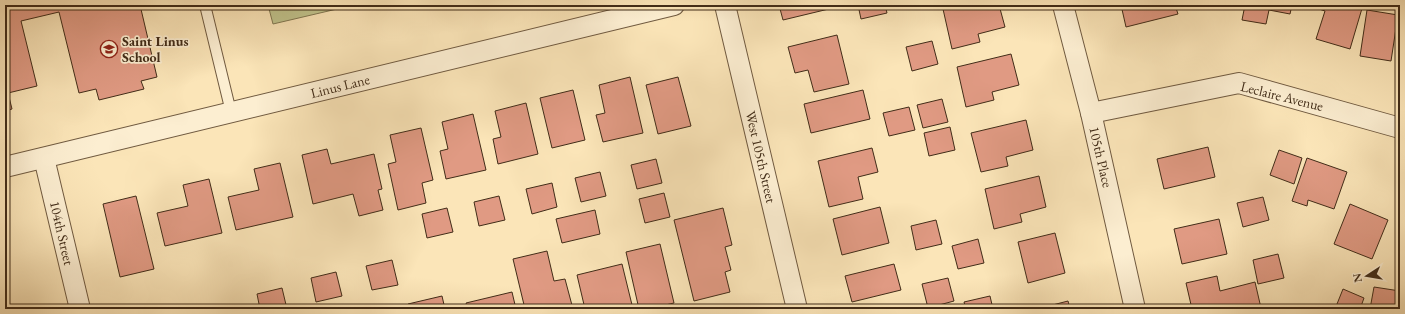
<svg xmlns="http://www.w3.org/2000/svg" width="1405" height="314" font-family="'EB Garamond',serif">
<rect width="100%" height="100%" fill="#fbe5b8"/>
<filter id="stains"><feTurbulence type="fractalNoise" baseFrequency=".005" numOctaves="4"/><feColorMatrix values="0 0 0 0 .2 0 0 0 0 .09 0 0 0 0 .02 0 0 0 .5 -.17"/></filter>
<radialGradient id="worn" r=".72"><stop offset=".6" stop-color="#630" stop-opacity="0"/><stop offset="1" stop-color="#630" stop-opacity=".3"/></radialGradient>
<path fill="#c1c48d" stroke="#817852" d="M 268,5 L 354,5 L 273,24 Z"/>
<g fill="#e09a83" stroke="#412c18">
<path d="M 5,5 L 140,5 L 157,77 L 141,81 L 144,89 L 99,100 L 96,89 L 79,93 L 59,12 L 21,21 L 37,86 L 8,93 L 12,109 L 5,111 Z"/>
<path d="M 779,5 L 837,5 L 837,7 L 783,20 Z"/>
<path d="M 858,5 L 885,5 L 887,13 L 861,19 Z"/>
<path d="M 961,5 L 999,5 L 1005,27 L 978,34 L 980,42 L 952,49 L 943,9 Z"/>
<path d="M 1121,5 L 1175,5 L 1178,14 L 1126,27 Z"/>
<path d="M 1245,5 L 1292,5 L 1290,14 L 1269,10 L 1266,24 L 1242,20 Z"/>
<path d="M 1307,5 L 1363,5 L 1350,49 L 1316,39 L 1325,11 Z"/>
<path d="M 1367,10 L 1398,15 L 1391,61 L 1360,56 Z"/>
<path d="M 837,35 L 849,84 L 814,92 L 808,70 L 795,73 L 788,47 Z"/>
<path d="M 932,41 L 938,64 L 912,71 L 906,47 Z"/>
<path d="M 1011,54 L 1019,85 L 992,92 L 994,100 L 966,107 L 957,67 Z"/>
<path d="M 630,77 L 643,133 L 603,142 L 596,115 L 605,113 L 599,85 Z"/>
<path d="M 678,77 L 691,126 L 658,134 L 646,85 Z"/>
<path d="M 573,90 L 585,140 L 552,148 L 540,98 Z"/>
<path d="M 863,90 L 870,119 L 811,133 L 804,104 Z"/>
<path d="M 942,99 L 948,122 L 923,128 L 917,105 Z"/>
<path d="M 526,103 L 538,154 L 498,164 L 493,139 L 501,137 L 495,111 Z"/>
<path d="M 909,107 L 915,130 L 889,136 L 883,113 Z"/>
<path d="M 473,114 L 486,170 L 446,179 L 440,151 L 448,149 L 442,122 Z"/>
<path d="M 1026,120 L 1033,150 L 1006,157 L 1008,166 L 981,172 L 971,133 Z"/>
<path d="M 950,127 L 955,150 L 929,156 L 924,133 Z"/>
<path d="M 421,128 L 433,180 L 422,183 L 426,203 L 398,210 L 388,164 L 396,162 L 390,135 Z"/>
<path d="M 1208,147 L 1215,177 L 1164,189 L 1157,159 Z"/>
<path d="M 872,148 L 878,172 L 858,177 L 863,199 L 829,207 L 818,161 Z"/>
<path d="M 327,149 L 331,164 L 374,154 L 382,189 L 378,190 L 383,210 L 359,216 L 353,194 L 313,204 L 302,155 Z"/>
<path d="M 1279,150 L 1302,158 L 1294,184 L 1270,175 Z"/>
<path d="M 1307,158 L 1347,172 L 1334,209 L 1308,200 L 1307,206 L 1292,201 Z"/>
<path d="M 656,159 L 662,183 L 637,189 L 631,165 Z"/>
<path d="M 280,163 L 293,217 L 236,230 L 228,197 L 259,190 L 254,169 Z"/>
<path d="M 600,172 L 606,196 L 581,202 L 575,178 Z"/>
<path d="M 1039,176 L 1046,207 L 1020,214 L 1022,222 L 994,229 L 985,189 Z"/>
<path d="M 209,179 L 222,233 L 165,246 L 157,213 L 188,206 L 183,185 Z"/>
<path d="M 552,183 L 557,207 L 532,214 L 526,189 Z"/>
<path d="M 664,193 L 670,217 L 645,223 L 639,199 Z"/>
<path d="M 136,196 L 154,269 L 120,277 L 103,204 Z"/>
<path d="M 499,196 L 505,220 L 479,226 L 474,202 Z"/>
<path d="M 1263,197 L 1269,220 L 1243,227 L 1237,203 Z"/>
<path d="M 1350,204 L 1388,220 L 1372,259 L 1334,244 Z"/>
<path d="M 880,207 L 889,243 L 842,255 L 833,219 Z"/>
<path d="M 447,208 L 453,232 L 427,238 L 422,214 Z"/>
<path d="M 723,208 L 732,245 L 725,247 L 731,270 L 725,272 L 730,292 L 694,301 L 674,220 Z"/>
<path d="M 595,210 L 600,234 L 562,243 L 556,219 Z"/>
<path d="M 1219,219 L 1227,254 L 1182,264 L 1174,229 Z"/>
<path d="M 936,220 L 942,244 L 916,250 L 911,226 Z"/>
<path d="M 1055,233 L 1065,273 L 1028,283 L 1018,242 Z"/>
<path d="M 978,239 L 984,263 L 958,269 L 952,246 Z"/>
<path d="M 660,244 L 674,303 L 648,309 L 639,309 L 626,252 Z"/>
<path d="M 547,251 L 554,281 L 565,279 L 573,309 L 525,309 L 513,259 Z"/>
<path d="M 1278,254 L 1284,278 L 1258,284 L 1253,260 Z"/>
<path d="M 392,260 L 398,285 L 372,290 L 366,266 Z"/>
<path d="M 622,264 L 633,309 L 585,309 L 577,275 Z"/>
<path d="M 894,264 L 901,290 L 852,302 L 845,276 Z"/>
<path d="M 1400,264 L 1400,285 L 1396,284 Z"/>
<path d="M 336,272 L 342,296 L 316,302 L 311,278 Z"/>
<path d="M 1217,276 L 1220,291 L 1255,282 L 1261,308 L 1192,309 L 1186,283 Z"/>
<path d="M 948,278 L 954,301 L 928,308 L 922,284 Z"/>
<path d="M 1374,287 L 1400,291 L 1398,309 L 1370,309 Z"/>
<path d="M 282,288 L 287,309 L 260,309 L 257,294 Z"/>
<path d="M 1343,289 L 1364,298 L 1360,309 L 1335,309 Z"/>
<path d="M 512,292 L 516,309 L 468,309 L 466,303 Z"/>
<path d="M 442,296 L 445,309 L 409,309 L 408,304 Z"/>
<path d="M 990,296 L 993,309 L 966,309 L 964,302 Z"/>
<path d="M 1068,301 L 1070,309 L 1037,309 Z"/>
<path d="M 230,305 L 231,309 L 214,309 Z"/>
</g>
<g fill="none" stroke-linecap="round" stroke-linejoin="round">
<defs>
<path id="lane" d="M 205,5 L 231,112"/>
<g id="street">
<path d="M 725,5 L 797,309"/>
<path d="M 1063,5 L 1091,113 L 1135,309"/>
<path d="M 1091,113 L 1239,83 L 1400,128"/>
<path d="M 44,158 L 80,309"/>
<path d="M 5,167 L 674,5"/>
</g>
</defs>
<use href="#lane" stroke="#705a40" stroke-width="12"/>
<use href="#street" stroke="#705a40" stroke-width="22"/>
<use href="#lane" stroke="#fceed1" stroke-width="10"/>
<use href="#street" stroke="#fceed1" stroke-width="20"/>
</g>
<defs>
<symbol id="school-ring" viewBox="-11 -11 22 22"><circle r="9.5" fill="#fceed1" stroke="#8f2418" stroke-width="1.5"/><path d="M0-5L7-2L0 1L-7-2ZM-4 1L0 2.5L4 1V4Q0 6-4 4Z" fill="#8f2418"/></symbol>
</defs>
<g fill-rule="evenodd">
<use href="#school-ring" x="99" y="39" width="20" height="20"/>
</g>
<g text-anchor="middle" stroke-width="3.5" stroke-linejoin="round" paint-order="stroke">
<g font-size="14" font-weight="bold" fill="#412c18" stroke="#fceed1" text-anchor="start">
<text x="122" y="46">Saint Linus<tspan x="122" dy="16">School</tspan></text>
</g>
<g font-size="14" fill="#412c18" stroke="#fceed1">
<text transform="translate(340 86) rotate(-14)" y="5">Linus Lane</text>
<text transform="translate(1282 96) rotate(14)" y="5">Leclaire Avenue</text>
<text transform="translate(761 157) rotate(77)" y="5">West 105th Street</text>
<text transform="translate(1101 157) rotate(77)" y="5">105th Place</text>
<text transform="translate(62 233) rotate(77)" y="5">104th Street</text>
</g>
</g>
<rect width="1405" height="314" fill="none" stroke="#fbe5b8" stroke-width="20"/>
<rect x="6" y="6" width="1393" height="302" fill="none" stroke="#412c18" stroke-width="2"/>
<rect x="10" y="10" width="1385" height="294" fill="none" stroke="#412c18"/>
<g transform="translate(1367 276) rotate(258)" stroke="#fceed1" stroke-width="3" paint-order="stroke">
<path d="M0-3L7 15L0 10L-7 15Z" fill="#412c18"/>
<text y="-6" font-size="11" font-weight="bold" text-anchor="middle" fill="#412c18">N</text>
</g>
<rect width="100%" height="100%" filter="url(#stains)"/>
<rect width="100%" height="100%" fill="url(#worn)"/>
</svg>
